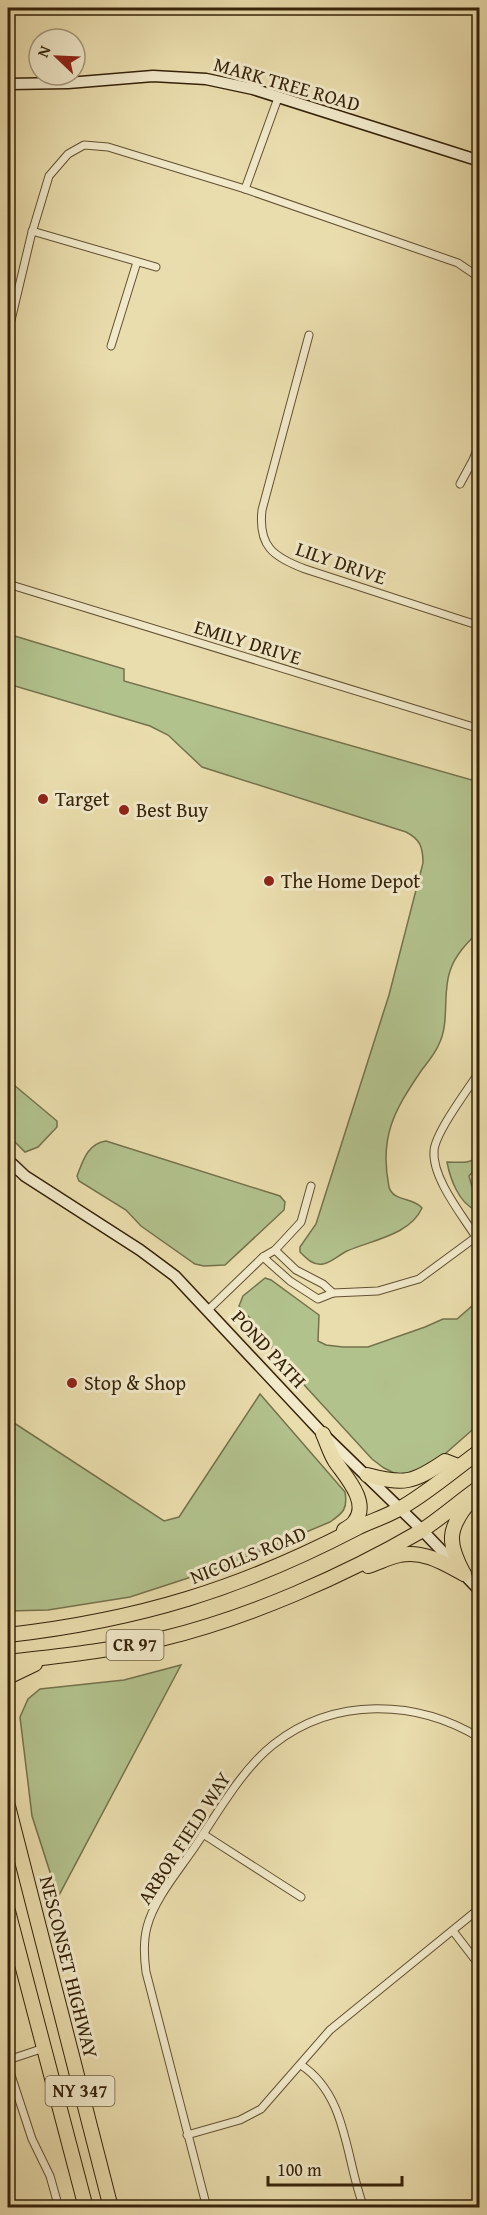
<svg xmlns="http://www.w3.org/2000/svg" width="487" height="2215" font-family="'Gentium Book Plus',serif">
<rect width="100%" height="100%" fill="#eaddad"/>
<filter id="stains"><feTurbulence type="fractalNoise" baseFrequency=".00333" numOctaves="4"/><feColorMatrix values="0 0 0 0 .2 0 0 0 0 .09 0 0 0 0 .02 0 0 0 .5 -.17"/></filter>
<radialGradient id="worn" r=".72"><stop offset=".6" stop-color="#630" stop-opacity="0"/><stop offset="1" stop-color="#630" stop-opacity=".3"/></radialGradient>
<g fill="#b2c28d" stroke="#74724b" stroke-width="1.5">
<path d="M 8,634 L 124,669 L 124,681 L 479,782 L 479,931 C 467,943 455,955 450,971 C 442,993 450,1022 439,1044 C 435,1054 427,1063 421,1071 C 394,1111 379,1137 389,1187 C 393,1202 414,1197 422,1208 C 410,1235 372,1240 347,1251 C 340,1254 331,1263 323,1264 C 313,1266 306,1258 300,1252 L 300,1247 L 316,1224 L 322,1205 L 389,995 L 423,863 C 423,847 420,839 406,832 L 202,767 L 168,735 L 150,726 L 8,684 Z"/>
<path d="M 8,1080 L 57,1121 L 57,1127 L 38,1147 L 25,1152 L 8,1135 Z"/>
<path d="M 106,1141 L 280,1196 L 285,1202 L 284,1210 L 225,1265 L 204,1266 L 195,1264 L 141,1226 L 126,1210 L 79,1181 L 77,1176 C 83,1161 87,1144 106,1141 Z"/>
<path d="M 479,1155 L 479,1165 L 469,1176 L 472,1187 L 479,1195 L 479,1208 L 476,1210 C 459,1204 450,1178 447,1162 C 460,1162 470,1165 479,1155 Z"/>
<path d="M 265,1278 L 271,1280 L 319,1315 L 318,1341 L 326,1345 L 343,1347 L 368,1347 L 425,1327 L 443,1319 L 457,1319 L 479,1300 L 479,1424 L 430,1467 L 408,1475 L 394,1473 L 384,1468 L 372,1459 L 274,1352 L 267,1337 L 239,1306 L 243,1296 Z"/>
<path d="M 260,1394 L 345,1492 C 348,1509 343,1513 330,1522 L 225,1566 L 130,1597 L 48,1610 L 8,1611 L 8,1419 L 164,1521 L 179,1517 Z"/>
<path d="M 181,1665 L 58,1897 L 32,1816 L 20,1717 L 28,1699 L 40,1689 L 124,1680 Z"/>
</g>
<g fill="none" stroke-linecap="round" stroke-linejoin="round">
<defs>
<g id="street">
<path d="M 245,189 L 278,98"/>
<path d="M 32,231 L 156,267"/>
<path d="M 8,333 L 31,236 L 49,176 L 68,154 L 84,145 L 108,147 L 245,189 L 458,263 L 480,278"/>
<path d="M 309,335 L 262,510 C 258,546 273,557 305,569 L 480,626"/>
<path d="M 111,346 L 137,262"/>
<path d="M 460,484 L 473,460 L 480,442"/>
<path d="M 8,584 L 480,729"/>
<path d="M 480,1071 C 468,1089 435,1133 434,1151 C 432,1178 462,1215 476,1237 L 480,1235"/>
<path d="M 263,1257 L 290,1281 L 318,1299 L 333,1293 L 323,1284 L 296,1270 L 275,1250"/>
<path d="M 333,1293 L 378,1291 L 419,1279 L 476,1237"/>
<path d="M 208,1310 L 263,1257 L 275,1250 L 301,1222 L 311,1186"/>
<path d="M 203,1834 L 301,1897"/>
<path d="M 453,1931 L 480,1966"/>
<path d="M 8,2060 L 44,2048"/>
<path d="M 301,2065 C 348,2096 345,2159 364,2208"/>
<path d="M 8,2066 L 32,2139 L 50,2176 L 59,2208"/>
<path d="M 187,2135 L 240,2120 L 261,2109 L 330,2030 L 480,1908"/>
<path d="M 207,2208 L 146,1972 C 144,1957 143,1942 147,1927 C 154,1899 180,1869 196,1845 C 218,1812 243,1768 274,1744 C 334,1697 416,1699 480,1738"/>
</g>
<g id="secondary">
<path d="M 8,84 L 68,83 L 153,76 L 206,79 L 253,89 L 480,161"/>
<path d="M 8,1160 L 25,1176 L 140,1250 L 175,1276 L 323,1434 L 422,1530 L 480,1591"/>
</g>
<g id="highway">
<path d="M 323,1434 C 327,1443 330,1453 335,1461 C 345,1476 370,1502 355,1521 C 353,1525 347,1528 344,1530"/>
<path d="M 367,1475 C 404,1485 413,1483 445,1461 L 458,1466"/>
<path d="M 368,1566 C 378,1563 389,1557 400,1555 C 424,1550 445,1564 464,1574"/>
<path d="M 464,1574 C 447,1543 447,1529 470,1501"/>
<path d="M 8,1635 C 139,1620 240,1589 357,1528 C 371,1521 385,1517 399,1509 C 425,1495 455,1469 480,1451"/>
<path d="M 8,1662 C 59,1656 110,1651 161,1639 C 248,1618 344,1576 421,1531 C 441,1518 460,1501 480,1487"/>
<path d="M 8,1677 L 35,1664"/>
<path d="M 8,1806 L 111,2208"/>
<path d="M 8,1911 L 86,2208"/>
</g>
</defs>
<use href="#street" stroke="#625132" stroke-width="9"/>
<use href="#secondary" stroke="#352209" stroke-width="13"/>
<use href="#highway" stroke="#352209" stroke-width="16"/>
<use href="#street" stroke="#f1e9ca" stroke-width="7"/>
<use href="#secondary" stroke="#f1e9ca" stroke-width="10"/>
<use href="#highway" stroke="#eaddad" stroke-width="14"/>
</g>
<g fill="#8f2418" stroke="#f1e9ca" stroke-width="2">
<circle cx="43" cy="799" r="6"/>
<circle cx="124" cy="810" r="6"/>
<circle cx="269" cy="881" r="6"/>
<circle cx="72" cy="1383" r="6"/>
</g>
<g text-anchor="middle" stroke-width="6" stroke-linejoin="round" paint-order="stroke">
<g fill="#f1e9ca" stroke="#6d5e43" stroke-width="1.5">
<rect x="106.5" y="1630" width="57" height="30" rx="4.5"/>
<rect x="45.5" y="2076" width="69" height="30" rx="4.5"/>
</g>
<g font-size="18" font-weight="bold" fill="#352209">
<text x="135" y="1651">CR 97</text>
<text x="80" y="2097">NY 347</text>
</g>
<g font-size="20" fill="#352209" stroke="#f1e9ca">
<text transform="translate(287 84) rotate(16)" y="7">MARK TREE ROAD</text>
<text transform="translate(341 563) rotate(19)" y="7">LILY DRIVE</text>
<text transform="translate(248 642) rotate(17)" y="7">EMILY DRIVE</text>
<text transform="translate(269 1349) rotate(47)" y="7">POND PATH</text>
<text transform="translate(248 1555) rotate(-22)" y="7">NICOLLS ROAD</text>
<text transform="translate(184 1838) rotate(-57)" y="7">ARBOR FIELD WAY</text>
<text transform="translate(69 1967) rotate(76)" y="7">NESCONSET HIGHWAY</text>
</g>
<g font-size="20" fill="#352209" stroke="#f1e9ca" text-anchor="start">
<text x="55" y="806">Target</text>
<text x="136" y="817">Best Buy</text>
<text x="281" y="888">The Home Depot</text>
<text x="84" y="1390">Stop &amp; Shop</text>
</g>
</g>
<rect width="487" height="2215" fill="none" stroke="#eaddad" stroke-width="30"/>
<rect x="9" y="9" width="469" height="2197" fill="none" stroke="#352209" stroke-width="3"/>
<rect x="15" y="15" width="457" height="2185" fill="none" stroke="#352209" stroke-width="1.5"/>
<g transform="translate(57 57) rotate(293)"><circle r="28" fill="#f1e9ca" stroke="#a6997d" stroke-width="1.5"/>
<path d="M0-4.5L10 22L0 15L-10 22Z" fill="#8f2418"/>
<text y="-9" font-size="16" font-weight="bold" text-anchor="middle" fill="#352209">N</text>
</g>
<path d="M268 2176v9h134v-9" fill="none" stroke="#352209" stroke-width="3"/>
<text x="277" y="2176" font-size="18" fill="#352209" stroke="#f1e9ca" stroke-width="4.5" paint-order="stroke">100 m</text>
<rect width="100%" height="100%" filter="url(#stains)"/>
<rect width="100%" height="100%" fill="url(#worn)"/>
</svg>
